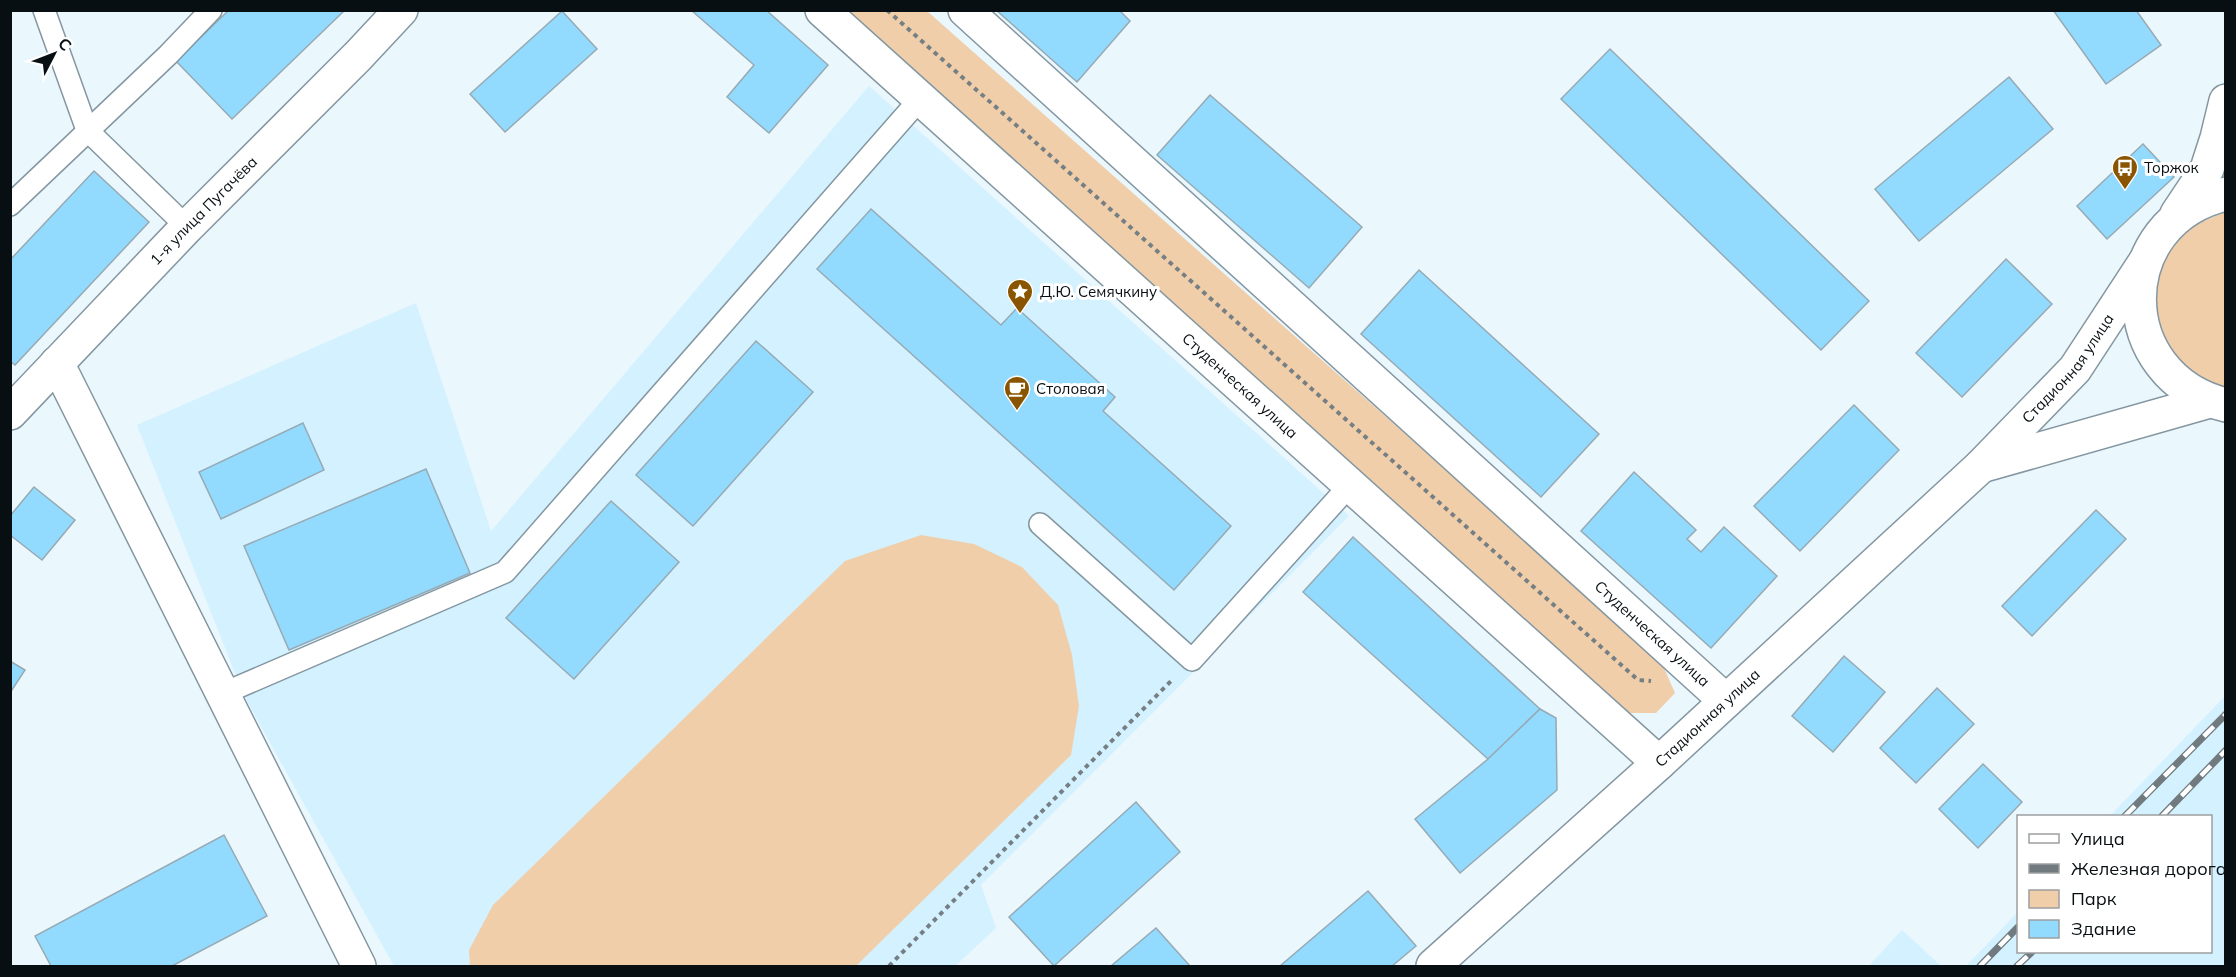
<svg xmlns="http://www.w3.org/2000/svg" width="2236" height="977" font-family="Mulish,sans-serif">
<rect width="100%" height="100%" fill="#eaf7fd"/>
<g fill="#d4f1ff">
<path d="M 869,86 L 1349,516 L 981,885 L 996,928 L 955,966 L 394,966 L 244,696 L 137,425 L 416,303 L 491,531 Z"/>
<path d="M 2225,696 L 2225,966 L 1966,966 L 2018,912 L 2018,952 L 2210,952 L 2210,816 L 2110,816 Z"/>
<path d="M 1902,930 L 1941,966 L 1869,966 Z"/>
</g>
<g fill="#f0cea9">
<path d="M 835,11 L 927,11 L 1660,659 L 1675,693 L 1656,713 L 1618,713 Z"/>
<path d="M 2225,212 L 2225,391 L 2181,371 L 2157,338 L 2149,298 L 2160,259 L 2187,228 Z"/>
<path d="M 921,535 L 974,544 L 1022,567 L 1058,605 L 1072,655 L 1079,706 L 1071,755 L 856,966 L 470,966 L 469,950 L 493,905 L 845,561 Z"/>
</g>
<g fill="#92dbfe" stroke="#97aab4" stroke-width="1.5">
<path d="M 229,10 L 345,10 L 232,119 L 176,61 Z"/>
<path d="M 691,10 L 766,10 L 828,65 L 769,133 L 727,97 L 754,65 Z"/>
<path d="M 996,10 L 1119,10 L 1130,21 L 1077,82 Z"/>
<path d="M 2053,10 L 2136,10 L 2161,45 L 2106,84 Z"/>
<path d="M 562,11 L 597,49 L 505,132 L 470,94 Z"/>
<path d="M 1610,49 L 1869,301 L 1821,350 L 1561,99 Z"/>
<path d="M 2009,77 L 2053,129 L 1919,241 L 1875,189 Z"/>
<path d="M 1210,95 L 1362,227 L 1309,288 L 1157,155 Z"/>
<path d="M 2143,144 L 2174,177 L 2107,239 L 2077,206 Z"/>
<path d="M 94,171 L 149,222 L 15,365 L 10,361 L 10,260 Z"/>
<path d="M 871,209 L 1001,325 L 1017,308 L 1115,397 L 1103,411 L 1231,526 L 1174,590 L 817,269 Z"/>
<path d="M 2006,259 L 2052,304 L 1962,397 L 1916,353 Z"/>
<path d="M 1419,270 L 1599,434 L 1541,497 L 1361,334 Z"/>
<path d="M 756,341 L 813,392 L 693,526 L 636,475 Z"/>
<path d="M 1854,405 L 1899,450 L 1800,551 L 1754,506 Z"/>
<path d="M 303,423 L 324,470 L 221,519 L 199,472 Z"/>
<path d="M 426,469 L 470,573 L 289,650 L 244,546 Z"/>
<path d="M 1634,472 L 1696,530 L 1687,539 L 1701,552 L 1724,527 L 1777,576 L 1711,648 L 1581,531 Z"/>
<path d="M 34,487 L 75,520 L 42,560 L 10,535 L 10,516 Z"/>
<path d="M 611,501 L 679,562 L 574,679 L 506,618 Z"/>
<path d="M 2096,510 L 2126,539 L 2032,636 L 2002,606 Z"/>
<path d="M 1353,537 L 1540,709 L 1488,759 L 1303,592 Z"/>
<path d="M 1844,656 L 1885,692 L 1833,752 L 1792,716 Z"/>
<path d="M 10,661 L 25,670 L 10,693 Z"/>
<path d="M 1937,688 L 1974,724 L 1916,783 L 1880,748 Z"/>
<path d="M 1540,709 L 1556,718 L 1557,790 L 1460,873 L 1415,819 L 1488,759 Z"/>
<path d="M 1983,764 L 2022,802 L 1978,848 L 1939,809 Z"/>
<path d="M 1136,802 L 1180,852 L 1054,966 L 1009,917 Z"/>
<path d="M 224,835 L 267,916 L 172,966 L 51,966 L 35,936 Z"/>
<path d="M 1368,891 L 1416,946 L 1392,966 L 1280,966 Z"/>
<path d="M 1156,928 L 1190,966 L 1111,966 Z"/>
</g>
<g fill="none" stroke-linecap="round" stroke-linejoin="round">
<defs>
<g id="lane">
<path d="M 44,10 L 87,130 L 187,227"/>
<path d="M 10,205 L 168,55 L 211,10"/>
<path d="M 1040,524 L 1192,660 L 1350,485"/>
<path d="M 222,694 L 505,572 L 920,99"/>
</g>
<g id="street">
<path id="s1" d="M 822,10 L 1659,763"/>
<path id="s2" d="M 965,10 L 1726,701"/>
<path d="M 57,363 L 359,966"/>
<path id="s3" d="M 10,413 L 187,227 L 358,56 L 401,10"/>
</g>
<g id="secondary">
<path d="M 2226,194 C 2110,221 2111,377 2226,405"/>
<path d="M 2177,214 L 2207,169 L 2217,138 L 2226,101"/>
<path d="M 1981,466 L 2210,401"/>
<path id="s4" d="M 1433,966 L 1659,763 L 1980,467 L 2075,369 L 2145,262"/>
</g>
</defs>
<use href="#lane" stroke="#8497a1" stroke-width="24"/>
<use href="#street" stroke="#8497a1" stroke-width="36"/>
<use href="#secondary" stroke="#8497a1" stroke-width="36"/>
<g stroke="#757f84" stroke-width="4" stroke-dasharray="4.5 4.5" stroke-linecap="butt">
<path d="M 887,10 L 1638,680 L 1651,681"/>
<path d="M 889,966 L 1173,679"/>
</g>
<use href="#lane" stroke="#fff" stroke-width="21"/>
<use href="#street" stroke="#fff" stroke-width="33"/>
<use href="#secondary" stroke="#fff" stroke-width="33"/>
<defs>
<g id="rail">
<path d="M 2125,816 L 2226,714"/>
<path d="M 2162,816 L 2226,750"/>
<path d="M 1980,966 L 2018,927"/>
<path d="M 2017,966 L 2032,952"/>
</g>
</defs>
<use href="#rail" stroke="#717b7f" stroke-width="7"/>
<use href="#rail" stroke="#fff" stroke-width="4.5" stroke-dasharray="14" stroke-linecap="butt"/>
</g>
<defs>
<symbol id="bus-pin" viewBox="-11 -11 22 30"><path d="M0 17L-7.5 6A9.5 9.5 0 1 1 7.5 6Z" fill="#895500" stroke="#fff"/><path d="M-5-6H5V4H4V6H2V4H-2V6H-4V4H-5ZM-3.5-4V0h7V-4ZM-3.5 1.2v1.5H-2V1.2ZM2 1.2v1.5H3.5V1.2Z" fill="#fff"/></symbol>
<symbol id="sight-pin" viewBox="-11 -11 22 30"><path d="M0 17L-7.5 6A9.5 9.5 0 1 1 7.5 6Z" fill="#895500" stroke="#fff"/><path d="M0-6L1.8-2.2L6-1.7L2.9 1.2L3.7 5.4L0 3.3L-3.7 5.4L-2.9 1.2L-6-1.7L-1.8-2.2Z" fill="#fff"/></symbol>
<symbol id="cafe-pin" viewBox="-11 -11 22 30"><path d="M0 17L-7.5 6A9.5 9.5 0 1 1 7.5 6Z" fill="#895500" stroke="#fff"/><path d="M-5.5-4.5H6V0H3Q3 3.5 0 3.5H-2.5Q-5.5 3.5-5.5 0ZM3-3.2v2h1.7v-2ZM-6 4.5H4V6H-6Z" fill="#fff"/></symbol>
</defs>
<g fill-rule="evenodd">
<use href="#bus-pin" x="2110" y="153" width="30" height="40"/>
<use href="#sight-pin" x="1005" y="277" width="30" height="40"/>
<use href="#cafe-pin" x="1002" y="374" width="30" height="40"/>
</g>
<g text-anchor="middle" stroke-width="6" stroke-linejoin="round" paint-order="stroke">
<g font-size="15" fill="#080f12" stroke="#fff" text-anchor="start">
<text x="2144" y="173">Торжок</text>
<text x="1040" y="297">Д.Ю. Семячкину</text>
<text x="1036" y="394">Столовая</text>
</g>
<g font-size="15" fill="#080f12" stroke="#fff">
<text dy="5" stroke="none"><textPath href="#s3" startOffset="280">1-я улица Пугачёва</textPath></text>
<text dy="5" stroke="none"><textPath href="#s4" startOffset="873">Стадионная улица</textPath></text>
<text dy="5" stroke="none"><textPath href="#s1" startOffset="562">Студенческая улица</textPath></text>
<text dy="5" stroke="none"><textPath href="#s2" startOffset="928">Студенческая улица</textPath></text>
<text dy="5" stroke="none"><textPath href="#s4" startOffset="370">Стадионная улица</textPath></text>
</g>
</g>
<rect width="2236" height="977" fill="none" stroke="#080f12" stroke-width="24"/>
<rect x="2017" y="815" width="195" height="138" fill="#ffffff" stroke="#9c9fa0" stroke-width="1.5"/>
<rect x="2029" y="834" width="30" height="9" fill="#ffffff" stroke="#9c9fa0" stroke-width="1.5"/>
<text x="2071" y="845" font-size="18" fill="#080f12">Улица</text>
<rect x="2029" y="864" width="30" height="9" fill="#717b7f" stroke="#9c9fa0" stroke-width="1.5"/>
<text x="2071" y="875" font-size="18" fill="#080f12">Железная дорога</text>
<rect x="2029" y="890" width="30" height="18" fill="#f0cea9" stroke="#9c9fa0" stroke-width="1.5"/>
<text x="2071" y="905" font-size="18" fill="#080f12">Парк</text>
<rect x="2029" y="920" width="30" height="18" fill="#92dbfe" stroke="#9c9fa0" stroke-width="1.5"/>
<text x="2071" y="935" font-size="18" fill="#080f12">Здание</text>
<g transform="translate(54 54) rotate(48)" stroke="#ffffff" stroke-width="4.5" paint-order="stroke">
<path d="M0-4.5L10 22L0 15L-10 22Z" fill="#080f12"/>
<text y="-9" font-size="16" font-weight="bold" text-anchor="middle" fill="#080f12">С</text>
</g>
</svg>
